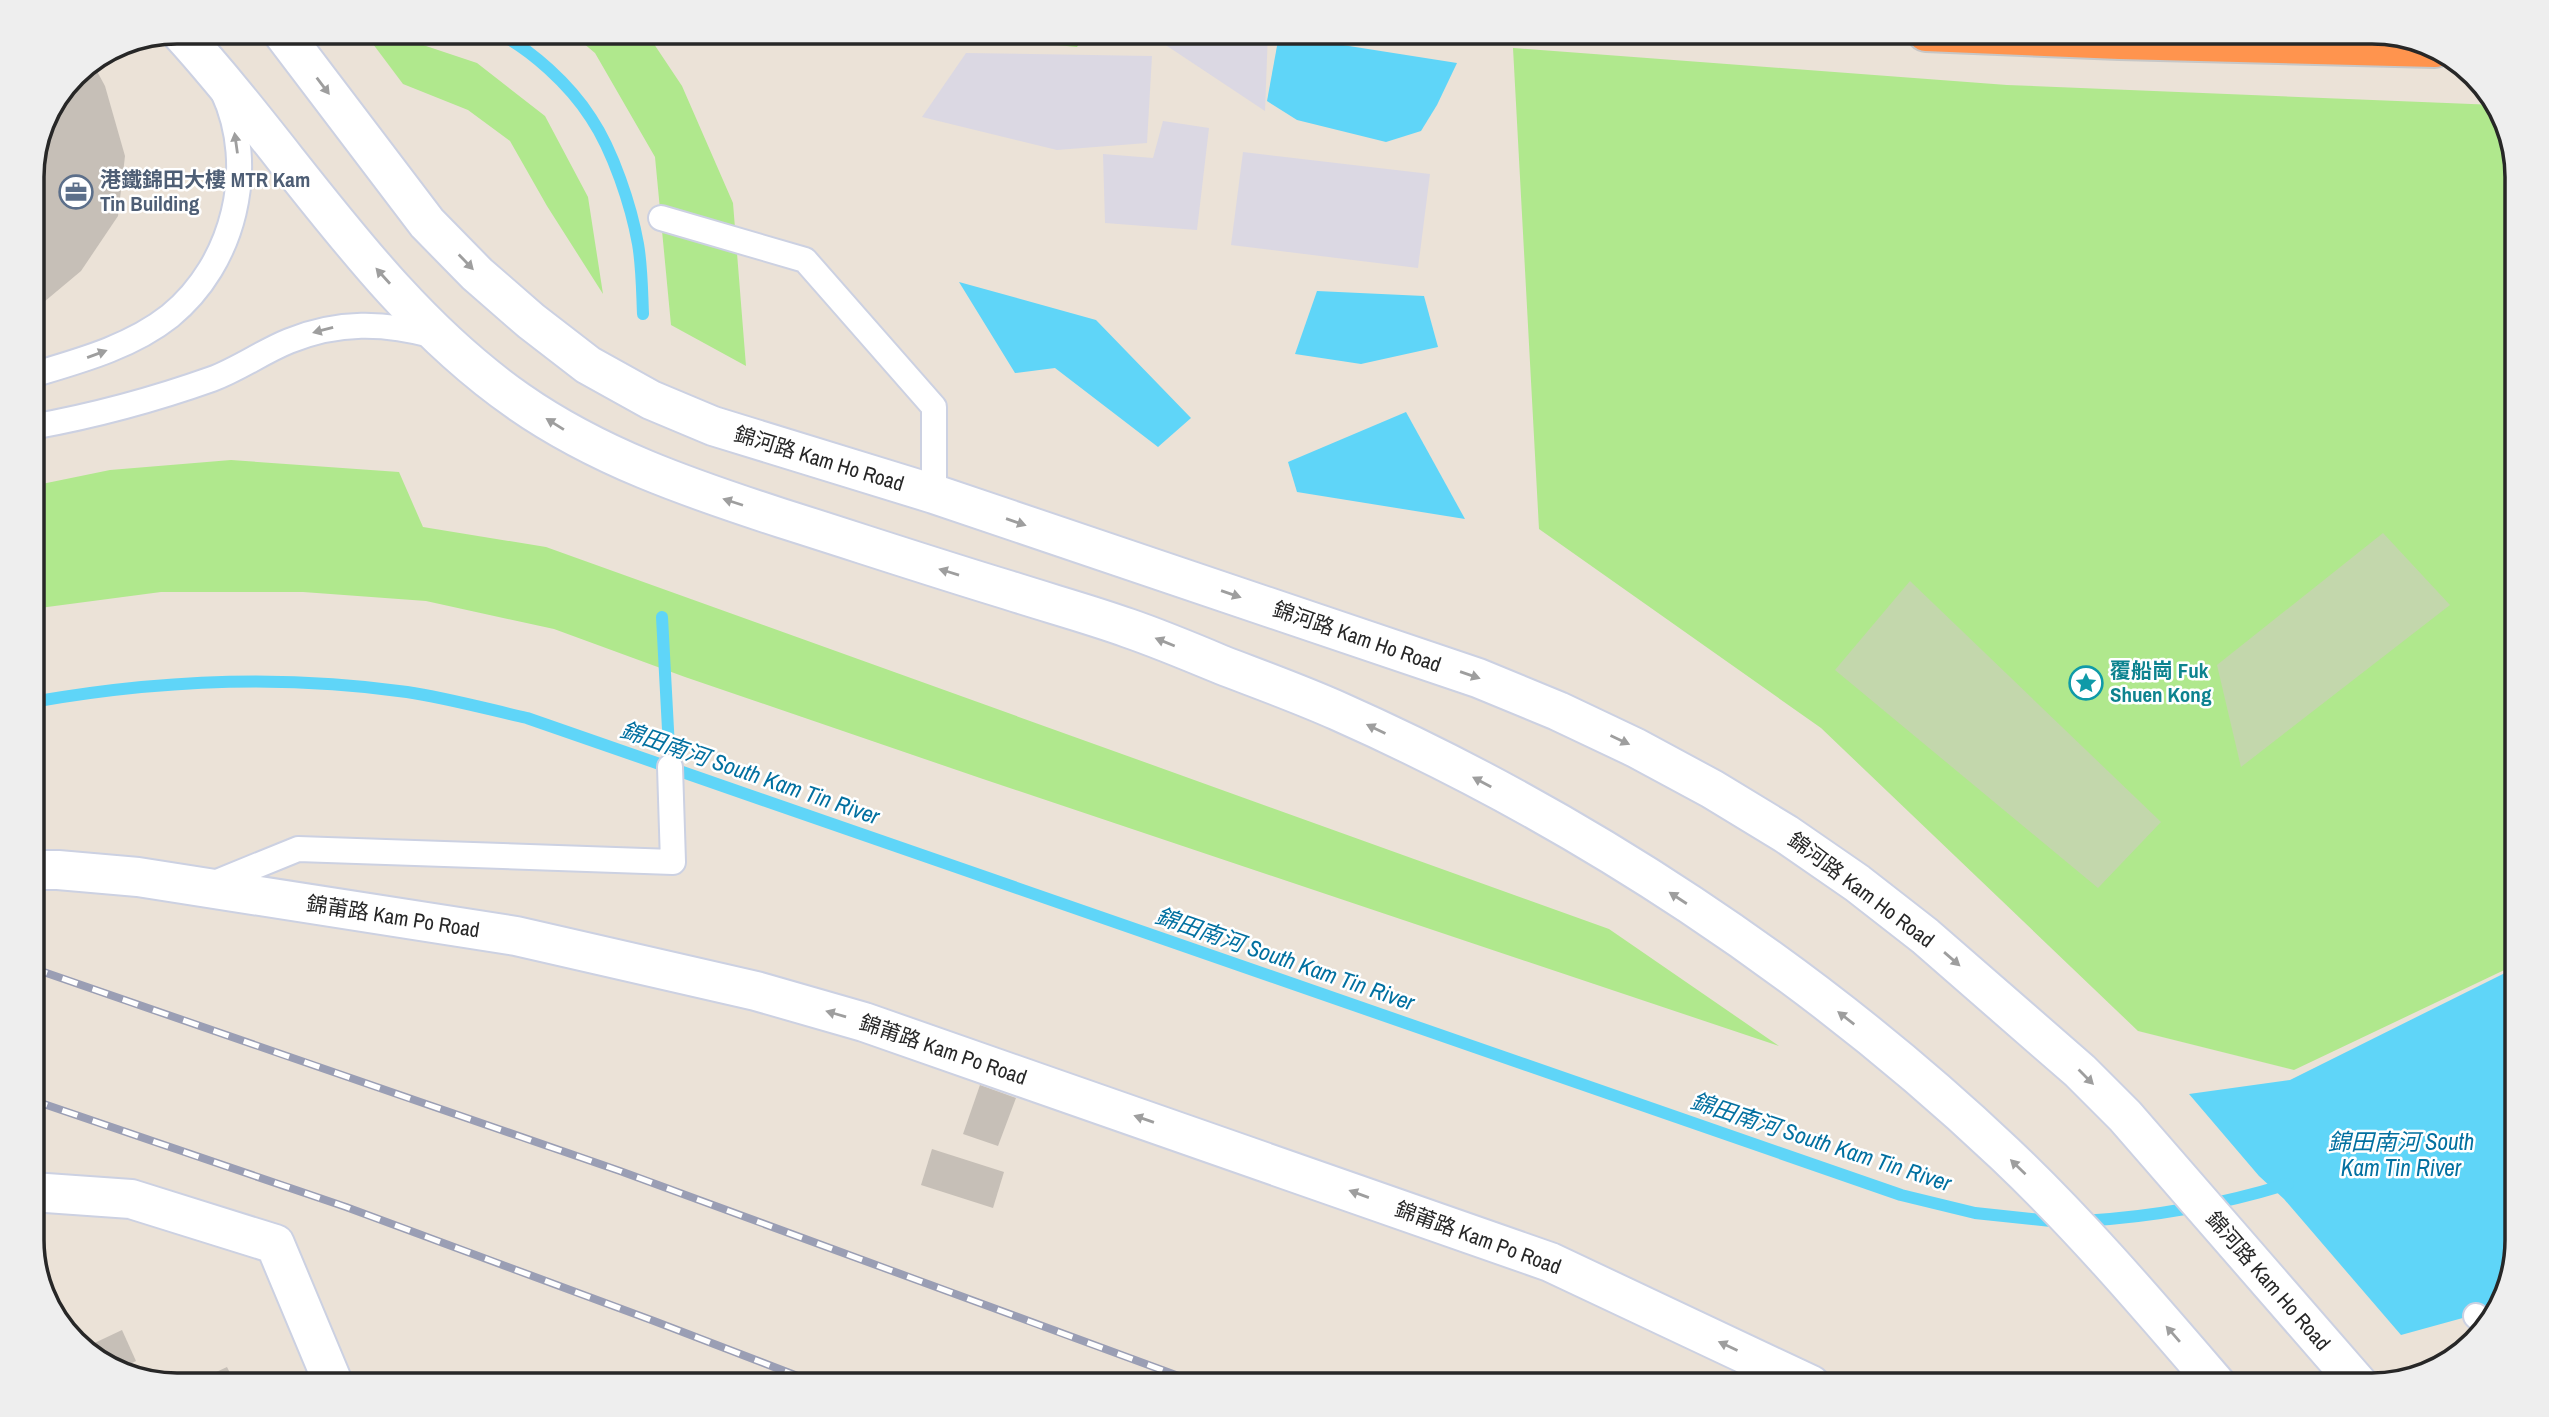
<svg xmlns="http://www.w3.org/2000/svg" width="2549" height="1417" font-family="'Archivo Narrow','Noto Sans TC',sans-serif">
<rect width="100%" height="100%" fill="#ebe2d7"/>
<g fill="#dbd8e3">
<path d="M 1146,32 L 1268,32 L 1265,111 Z"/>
<path d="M 966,53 L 1152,56 L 1147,143 L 1057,150 L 922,117 Z"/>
<path d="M 1163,121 L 1209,128 L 1197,230 L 1105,223 L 1103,154 L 1153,158 Z"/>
<path d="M 1243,152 L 1430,174 L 1418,268 L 1231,245 Z"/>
</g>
<g fill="#b0e88d">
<path d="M 364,32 L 384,32 L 477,63 L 545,116 L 588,197 L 603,294 L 547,206 L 510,141 L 468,110 L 403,84 Z"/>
<path d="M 570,32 L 646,32 L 682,86 L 733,203 L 746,366 L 671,325 L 655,157 L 595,53 Z"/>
<path d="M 926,32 L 1086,32 L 1077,47 Z"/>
<path d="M 1513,48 L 2007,85 L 2496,105 L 2517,168 L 2517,964 L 2294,1070 L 2138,1031 L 1821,728 L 1539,529 Z"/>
<path d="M 231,460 L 399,472 L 423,527 L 546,547 L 1609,929 L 1779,1046 L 983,779 L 685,677 L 554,629 L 426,601 L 303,592 L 161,592 L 32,609 L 32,486 L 110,470 Z"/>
</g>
<g fill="#c3d7ac">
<path d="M 2383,533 L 2450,605 L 2241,767 L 2217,665 Z"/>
<path d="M 1910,581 L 2161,822 L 2098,888 L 1835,670 Z"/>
</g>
<g fill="#5fd5f8">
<path d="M 1279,35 L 1457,63 L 1437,105 L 1421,131 L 1386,142 L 1297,120 L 1267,101 Z"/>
<path d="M 959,282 L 1096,320 L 1191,418 L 1158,447 L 1055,368 L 1015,373 Z"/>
<path d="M 1317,291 L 1424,296 L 1438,347 L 1361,364 L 1295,354 Z"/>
<path d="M 1406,412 L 1465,519 L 1297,492 L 1288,462 Z"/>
<path d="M 2517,967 L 2517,1241 L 2499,1308 L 2401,1335 L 2284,1199 L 2259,1176 L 2189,1094 L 2290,1080 Z"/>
</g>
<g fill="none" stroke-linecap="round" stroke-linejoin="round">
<g stroke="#5fd5f8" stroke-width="12">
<path d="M 496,32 C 531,49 570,85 591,118 C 613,151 631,205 638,244 C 642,267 642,291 643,314"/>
<path d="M 662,617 L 670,767"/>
<path d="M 32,702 C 156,680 282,674 407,692 C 447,698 487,709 527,718 L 1901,1195 L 1975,1213 L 2061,1222"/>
<path d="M 2083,1221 C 2153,1217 2220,1205 2288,1184"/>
</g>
</g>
<g fill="#c6bfb7">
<path d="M 92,62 L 105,86 L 125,156 L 118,216 L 81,271 L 32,312 L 32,168 L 43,121 L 74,74 Z"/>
<path d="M 980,1085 L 1016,1098 L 998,1146 L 963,1134 Z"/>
<path d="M 932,1149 L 1004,1172 L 993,1208 L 921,1185 Z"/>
<path d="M 122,1330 L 136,1361 L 118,1370 L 104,1366 L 86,1347 Z"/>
<path d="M 227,1367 L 236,1385 L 188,1385 Z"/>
</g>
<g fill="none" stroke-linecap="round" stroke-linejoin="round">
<defs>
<g id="lane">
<path d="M 661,218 L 805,260 L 934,407 L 934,494"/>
<path d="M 32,375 C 79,361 131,347 170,316 C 234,264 258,167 223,92"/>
<path d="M 32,427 C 93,416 153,400 212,379 C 239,369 262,352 289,341 C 338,321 384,322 435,336"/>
<path d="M 207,886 L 298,849 L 673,862 L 670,767"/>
<path d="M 2476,1316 L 2486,1325"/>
</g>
<g id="street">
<path d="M 32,870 L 58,870 L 138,877 L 516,936 L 756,991 L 864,1022 L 1550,1262 L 1811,1385"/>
<path d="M 32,1192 L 131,1199 L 275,1244 L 334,1385"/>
</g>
<g id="secondary">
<path d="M 180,32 C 292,154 380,305 518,401 C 598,457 689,488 781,518 C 857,542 932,567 1008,590 C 1048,603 1089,614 1128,628 C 1160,639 1191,652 1222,665 C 1261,680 1300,694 1338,711 C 1581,819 1813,972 2005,1154 C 2081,1226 2149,1306 2217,1385"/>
<path d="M 282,32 L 427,223 L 477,274 L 531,321 L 588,365 L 651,400 L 713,426 L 934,494 L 1478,678 L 1558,711 L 1636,748 L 1712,789 L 1786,834 L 1857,883 L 1925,936 L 2080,1071 L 2125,1116 L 2359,1385"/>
</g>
<path id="highway" d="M 1926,32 L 2120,40 L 2435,48"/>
</defs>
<use href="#lane" stroke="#ccd1e2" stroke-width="28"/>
<use href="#street" stroke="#ccd1e2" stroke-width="42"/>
<use href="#secondary" stroke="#ccd1e2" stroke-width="42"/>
<use href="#highway" stroke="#c7c7c7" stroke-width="42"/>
<use href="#lane" stroke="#fff" stroke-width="24"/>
<use href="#street" stroke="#fff" stroke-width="38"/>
<use href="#secondary" stroke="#fff" stroke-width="38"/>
<use href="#highway" stroke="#ff944e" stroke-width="38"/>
<defs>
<g id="rail">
<path d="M 32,968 L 620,1171 L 1203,1385"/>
<path d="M 32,1100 L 346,1207 L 654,1321 L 821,1385"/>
</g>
</defs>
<use href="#rail" stroke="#9a9eb4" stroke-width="8"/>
<use href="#rail" stroke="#fff" stroke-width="5" stroke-dasharray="16" stroke-linecap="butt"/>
</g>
<defs><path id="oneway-solid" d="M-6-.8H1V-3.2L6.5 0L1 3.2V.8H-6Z" transform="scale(1.75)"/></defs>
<g fill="#9e9e9e">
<use href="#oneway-solid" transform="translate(323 86) rotate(53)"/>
<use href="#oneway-solid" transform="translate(236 143) rotate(-98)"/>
<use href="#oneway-solid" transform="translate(466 262) rotate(46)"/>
<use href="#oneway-solid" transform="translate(383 276) rotate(-132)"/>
<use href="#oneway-solid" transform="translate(323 330) rotate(165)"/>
<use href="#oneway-solid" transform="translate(97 354) rotate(-20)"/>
<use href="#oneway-solid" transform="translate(555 424) rotate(-148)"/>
<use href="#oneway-solid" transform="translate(733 502) rotate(-162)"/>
<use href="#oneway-solid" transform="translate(1016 522) rotate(19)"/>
<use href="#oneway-solid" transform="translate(949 572) rotate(-163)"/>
<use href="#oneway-solid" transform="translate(1231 594) rotate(19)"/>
<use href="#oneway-solid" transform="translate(1165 642) rotate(-158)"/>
<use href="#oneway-solid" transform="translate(1470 675) rotate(19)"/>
<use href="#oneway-solid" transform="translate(1376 729) rotate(-154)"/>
<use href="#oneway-solid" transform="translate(1620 740) rotate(25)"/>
<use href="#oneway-solid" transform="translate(1482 782) rotate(-152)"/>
<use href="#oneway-solid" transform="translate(1678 898) rotate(-147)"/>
<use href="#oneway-solid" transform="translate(1952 959) rotate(41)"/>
<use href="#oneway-solid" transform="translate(836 1014) rotate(-164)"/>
<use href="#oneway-solid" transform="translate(1846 1018) rotate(-142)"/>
<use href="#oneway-solid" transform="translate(2086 1077) rotate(45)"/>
<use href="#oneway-solid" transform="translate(1144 1119) rotate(-161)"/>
<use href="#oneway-solid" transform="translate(2018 1167) rotate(-136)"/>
<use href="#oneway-solid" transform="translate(1359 1194) rotate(-160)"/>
<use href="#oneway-solid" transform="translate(2173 1334) rotate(-131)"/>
<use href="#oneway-solid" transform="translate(1728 1346) rotate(-155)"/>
</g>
<defs>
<symbol id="office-ring" viewBox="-11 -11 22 22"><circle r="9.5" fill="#fff" stroke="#5c6f8a" stroke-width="1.5"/><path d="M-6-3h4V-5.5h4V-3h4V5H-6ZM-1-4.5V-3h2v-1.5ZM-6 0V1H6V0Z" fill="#5c6f8a"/></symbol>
<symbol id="sight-ring" viewBox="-11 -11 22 22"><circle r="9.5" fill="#fff" stroke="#0f9aa8" stroke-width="1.5"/><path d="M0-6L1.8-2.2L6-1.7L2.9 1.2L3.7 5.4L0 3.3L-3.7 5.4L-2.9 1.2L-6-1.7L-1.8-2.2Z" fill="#0f9aa8"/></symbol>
</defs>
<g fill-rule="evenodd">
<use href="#office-ring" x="57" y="173" width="38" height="38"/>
<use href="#sight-ring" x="2067" y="664" width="38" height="38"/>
</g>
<g text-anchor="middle" stroke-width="5" stroke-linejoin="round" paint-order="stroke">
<g font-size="21" font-weight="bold" fill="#4e5e75" stroke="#fff" text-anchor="start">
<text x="100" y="187">港鐵錦田大樓 MTR Kam<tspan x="100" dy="24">Tin Building</tspan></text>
</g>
<g font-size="21" fill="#272727" stroke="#fff">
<text transform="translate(819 459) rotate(17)" y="7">錦河路 Kam Ho Road</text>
<text transform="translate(1357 637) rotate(19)" y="7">錦河路 Kam Ho Road</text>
<text transform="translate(1861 890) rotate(37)" y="7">錦河路 Kam Ho Road</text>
<text transform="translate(393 917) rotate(9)" y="7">錦莆路 Kam Po Road</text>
<text transform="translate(943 1050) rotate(19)" y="7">錦莆路 Kam Po Road</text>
<text transform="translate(1478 1238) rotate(20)" y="7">錦莆路 Kam Po Road</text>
<text transform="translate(2268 1281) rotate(49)" y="7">錦河路 Kam Ho Road</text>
</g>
<g font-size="21" font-weight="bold" fill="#0d838f" stroke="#fff" text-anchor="start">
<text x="2110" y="678">覆船崗 Fuk<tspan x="2110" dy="24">Shuen Kong</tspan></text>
</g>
<g font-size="23" font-style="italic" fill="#0270a0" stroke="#fff">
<text transform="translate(750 773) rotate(19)" y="8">錦田南河 South Kam Tin River</text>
<text transform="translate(1285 959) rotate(19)" y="8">錦田南河 South Kam Tin River</text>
<text transform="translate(1821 1142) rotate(18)" y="8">錦田南河 South Kam Tin River</text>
<text x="2401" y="1150">錦田南河 South<tspan x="2401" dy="26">Kam Tin River</tspan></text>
</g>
</g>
<path d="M0 0H2549V1417H0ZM177 44H2372A133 133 0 0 1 2505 177V1240A133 133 0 0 1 2372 1373H177A133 133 0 0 1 44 1240V177A133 133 0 0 1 177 44Z" fill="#eee" fill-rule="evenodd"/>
<path fill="none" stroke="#272727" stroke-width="3.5" d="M177 44H2372A133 133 0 0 1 2505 177V1240A133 133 0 0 1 2372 1373H177A133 133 0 0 1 44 1240V177A133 133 0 0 1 177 44Z"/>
</svg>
